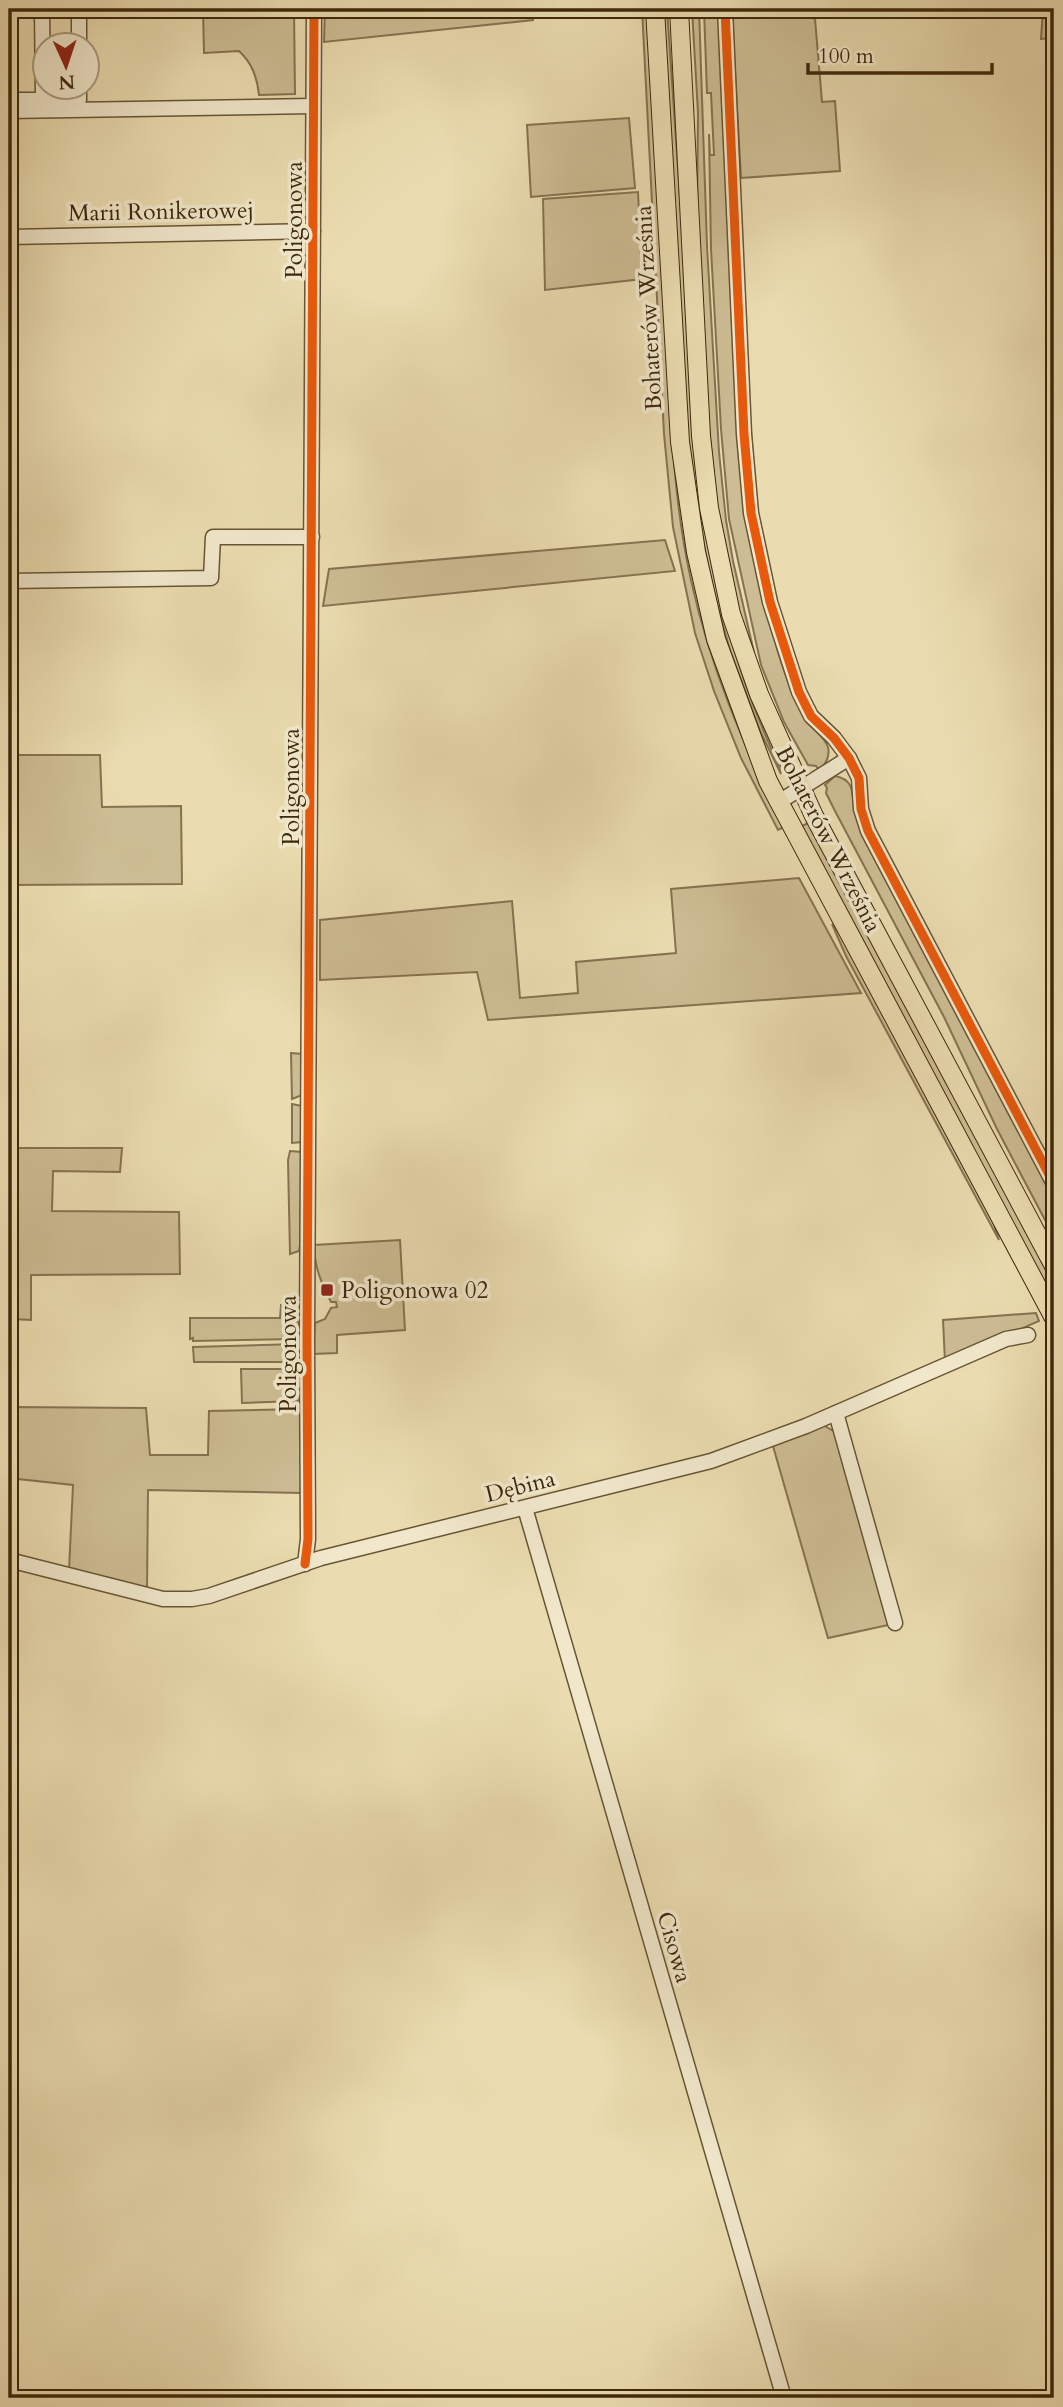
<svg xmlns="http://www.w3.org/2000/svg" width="1063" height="2407" font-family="Cardo,serif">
<rect width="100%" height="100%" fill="#eadcb0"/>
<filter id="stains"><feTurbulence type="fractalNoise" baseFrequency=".00286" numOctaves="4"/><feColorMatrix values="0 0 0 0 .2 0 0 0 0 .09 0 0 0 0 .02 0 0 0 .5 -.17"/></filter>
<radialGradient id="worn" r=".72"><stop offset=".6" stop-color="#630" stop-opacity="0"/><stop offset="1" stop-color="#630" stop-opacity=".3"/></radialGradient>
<g fill="#cdbd94" stroke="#867250" stroke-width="2">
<path d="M 203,9 L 294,10 L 295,94 L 259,95 C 257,77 252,63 239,51 L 204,53 Z"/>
<path d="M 325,9 L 532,9 L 533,20 L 324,42 Z"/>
<path d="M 642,9 L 649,9 C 655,118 661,228 667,337 C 671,418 673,500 691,580 C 710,667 744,747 784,827 L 778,830 L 741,758 L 714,691 L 695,633 L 673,527 L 664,434 Z"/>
<path d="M 663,9 L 667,9 L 701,502 C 714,594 740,683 780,768 L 781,774 L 761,733 L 730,650 L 715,597 L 690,478 Z"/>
<path d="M 692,9 L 699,9 L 707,246 L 719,452 L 726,520 L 733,561 L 756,661 L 748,651 L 719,527 L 708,418 L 697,222 L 698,113 Z"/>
<path d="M 704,9 L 719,9 L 722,75 L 765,605 C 775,642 785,683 805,717 C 811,728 824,735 828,747 C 830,756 826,764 819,770 L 816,766 L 808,765 L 784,722 L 761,665 L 729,519 L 721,429 L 711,249 L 709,134 L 710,155 L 714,155 L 711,93 L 707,93 Z"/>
<path d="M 1043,9 L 1054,9 L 1054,37 L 1041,39 Z"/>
<path d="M 746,13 L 801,13 L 815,19 L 822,102 L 835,101 L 840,171 L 741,178 L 732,19 Z"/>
<path d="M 629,118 L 635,188 L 531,197 L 527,125 Z"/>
<path d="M 638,192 L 642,279 L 545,290 L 543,199 Z"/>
<path d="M 665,540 L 675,571 L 323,606 L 329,569 Z"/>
<path d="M 9,755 L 100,755 L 102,807 L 181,806 L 182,884 L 9,885 Z"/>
<path d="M 835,776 C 854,780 852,791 854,807 C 855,815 858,822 861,830 L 1054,1197 L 1054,1237 L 997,1129 L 944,1017 L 835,811 L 826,793 L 827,788 L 825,785 Z"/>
<path d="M 808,823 L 1054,1284 L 1054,1303 L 800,827 Z"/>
<path d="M 799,878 L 861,993 L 488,1020 L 477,972 L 320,980 L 320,920 L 512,901 L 520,998 L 578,993 L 576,962 L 676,953 L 671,889 Z"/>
<path d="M 832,924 L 842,936 L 991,1214 L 999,1240 L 846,956 Z"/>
<path d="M 291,1053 L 302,1054 L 302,1095 L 292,1099 Z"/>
<path d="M 292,1104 L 302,1106 L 302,1142 L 292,1143 Z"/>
<path d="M 9,1148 L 122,1148 L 120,1172 L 53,1171 L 52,1211 L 179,1212 L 180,1274 L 31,1275 L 31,1320 L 12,1319 L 9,1274 Z"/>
<path d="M 290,1151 L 302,1152 L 300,1246 L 299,1251 L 290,1254 L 288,1160 Z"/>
<path d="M 400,1240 L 405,1330 L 337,1335 L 337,1353 L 313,1354 L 315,1323 L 325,1319 L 331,1308 L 337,1307 L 336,1302 L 331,1302 L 329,1298 L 334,1295 L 329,1285 L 324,1288 C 318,1273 314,1261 314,1245 Z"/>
<path d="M 281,1305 L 285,1305 L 288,1313 L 299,1323 L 299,1339 L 193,1341 L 193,1338 L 190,1339 L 190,1318 L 280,1318 Z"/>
<path d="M 1036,1313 L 1039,1321 L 945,1362 L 943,1320 Z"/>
<path d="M 296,1344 L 296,1362 L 194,1362 L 193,1347 Z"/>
<path d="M 241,1369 L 291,1369 L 300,1371 L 301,1398 L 298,1401 L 242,1403 Z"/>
<path d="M 9,1407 L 146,1408 L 150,1455 L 208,1455 L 209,1411 L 301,1409 L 301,1493 L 148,1490 L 147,1590 L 69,1570 L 73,1485 L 9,1478 Z"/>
<path d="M 823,1425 L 835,1432 L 893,1624 L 828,1638 L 773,1446 Z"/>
</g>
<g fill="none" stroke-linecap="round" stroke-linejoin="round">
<defs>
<g id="minor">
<path d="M 42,9 L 43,100"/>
<path d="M 79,9 L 79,46"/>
<path d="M 725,9 L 744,434 L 751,513 L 770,602 L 799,692 L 811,716 L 834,738 L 849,758 L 859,778 L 861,809 L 868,831 L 1054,1184"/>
<path d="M 9,100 L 79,100 L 79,88"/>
<path d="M 9,111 L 312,106"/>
<path d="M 9,237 L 313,231"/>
<path d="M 9,581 L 211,578 L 213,537 L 312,537"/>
<path d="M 779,802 L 849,758"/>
<path d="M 836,1413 L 895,1623"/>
<path d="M 525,1508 L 784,2398"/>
<path d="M 9,1560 L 163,1599 L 192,1599 L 209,1596 L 321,1558 L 711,1461 L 806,1426 L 1006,1339 L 1028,1335"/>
<path d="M 305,1564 L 308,1539 L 307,1341 L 314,9"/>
</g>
<g id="major">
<path d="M 655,9 L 680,442 L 696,552 L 716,639 L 768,781 L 1054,1318"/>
<path d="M 679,9 L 701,436 L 709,508 L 731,614 L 759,694 L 814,816 L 1054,1266"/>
</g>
</defs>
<use href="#minor" stroke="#695534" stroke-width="17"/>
<use href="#major" stroke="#3e280b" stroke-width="20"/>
<use href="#minor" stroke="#f1e8cc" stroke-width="14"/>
<use href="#major" stroke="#eadcb0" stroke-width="18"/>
<defs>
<g id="cycleway">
<path d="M 725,9 L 744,434 L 751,513 L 770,602 L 799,692 L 811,716 L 834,738 L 849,758 L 859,778 L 861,809 L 868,831 L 1054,1184"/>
<path d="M 305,1564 L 308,1539 L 307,1341 L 314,9"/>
</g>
</defs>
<use href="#cycleway" stroke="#f1e8cc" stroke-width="13"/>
<use href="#cycleway" stroke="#e8590c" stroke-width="9"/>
</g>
<rect fill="#8f2418" stroke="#f1e8cc" stroke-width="2.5" x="320" y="1283" width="14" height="14" rx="3.5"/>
<g text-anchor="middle" stroke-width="7" stroke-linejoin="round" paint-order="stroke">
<g font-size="23" fill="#3e280b" stroke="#f1e8cc">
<text transform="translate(161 211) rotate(-1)" y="8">Marii Ronikerowej</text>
<text transform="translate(294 220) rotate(-90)" y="8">Poligonowa</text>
<text transform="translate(648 308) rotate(-93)" y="8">Bohaterów Września</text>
<text transform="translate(291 787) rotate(-90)" y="8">Poligonowa</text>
<text transform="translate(829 839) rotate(63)" y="8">Bohaterów Września</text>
<text transform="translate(288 1354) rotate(-90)" y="8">Poligonowa</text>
<text transform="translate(520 1486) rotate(-14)" y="8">Dębina</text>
<text transform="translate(675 1947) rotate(74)" y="8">Cisowa</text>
</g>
<g font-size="23" fill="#3e280b" stroke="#f1e8cc" text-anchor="start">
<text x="341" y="1298">Poligonowa 02</text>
</g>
</g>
<rect width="1063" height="2407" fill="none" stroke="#eadcb0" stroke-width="35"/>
<rect x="10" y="10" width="1042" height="2386" fill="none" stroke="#3e280b" stroke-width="3.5"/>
<rect x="18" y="18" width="1028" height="2372" fill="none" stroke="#3e280b" stroke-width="2"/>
<g transform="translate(66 66) rotate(177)"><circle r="33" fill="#f1e8cc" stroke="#a99b7f" stroke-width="2"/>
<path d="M0-5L12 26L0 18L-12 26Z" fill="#8f2418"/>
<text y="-10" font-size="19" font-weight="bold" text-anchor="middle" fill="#3e280b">N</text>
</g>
<path d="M808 63v10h184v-10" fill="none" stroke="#3e280b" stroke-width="3.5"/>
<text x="818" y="63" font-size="21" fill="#3e280b" stroke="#f1e8cc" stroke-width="5" paint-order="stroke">100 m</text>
<rect width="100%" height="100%" filter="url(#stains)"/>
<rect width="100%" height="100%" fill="url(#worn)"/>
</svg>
